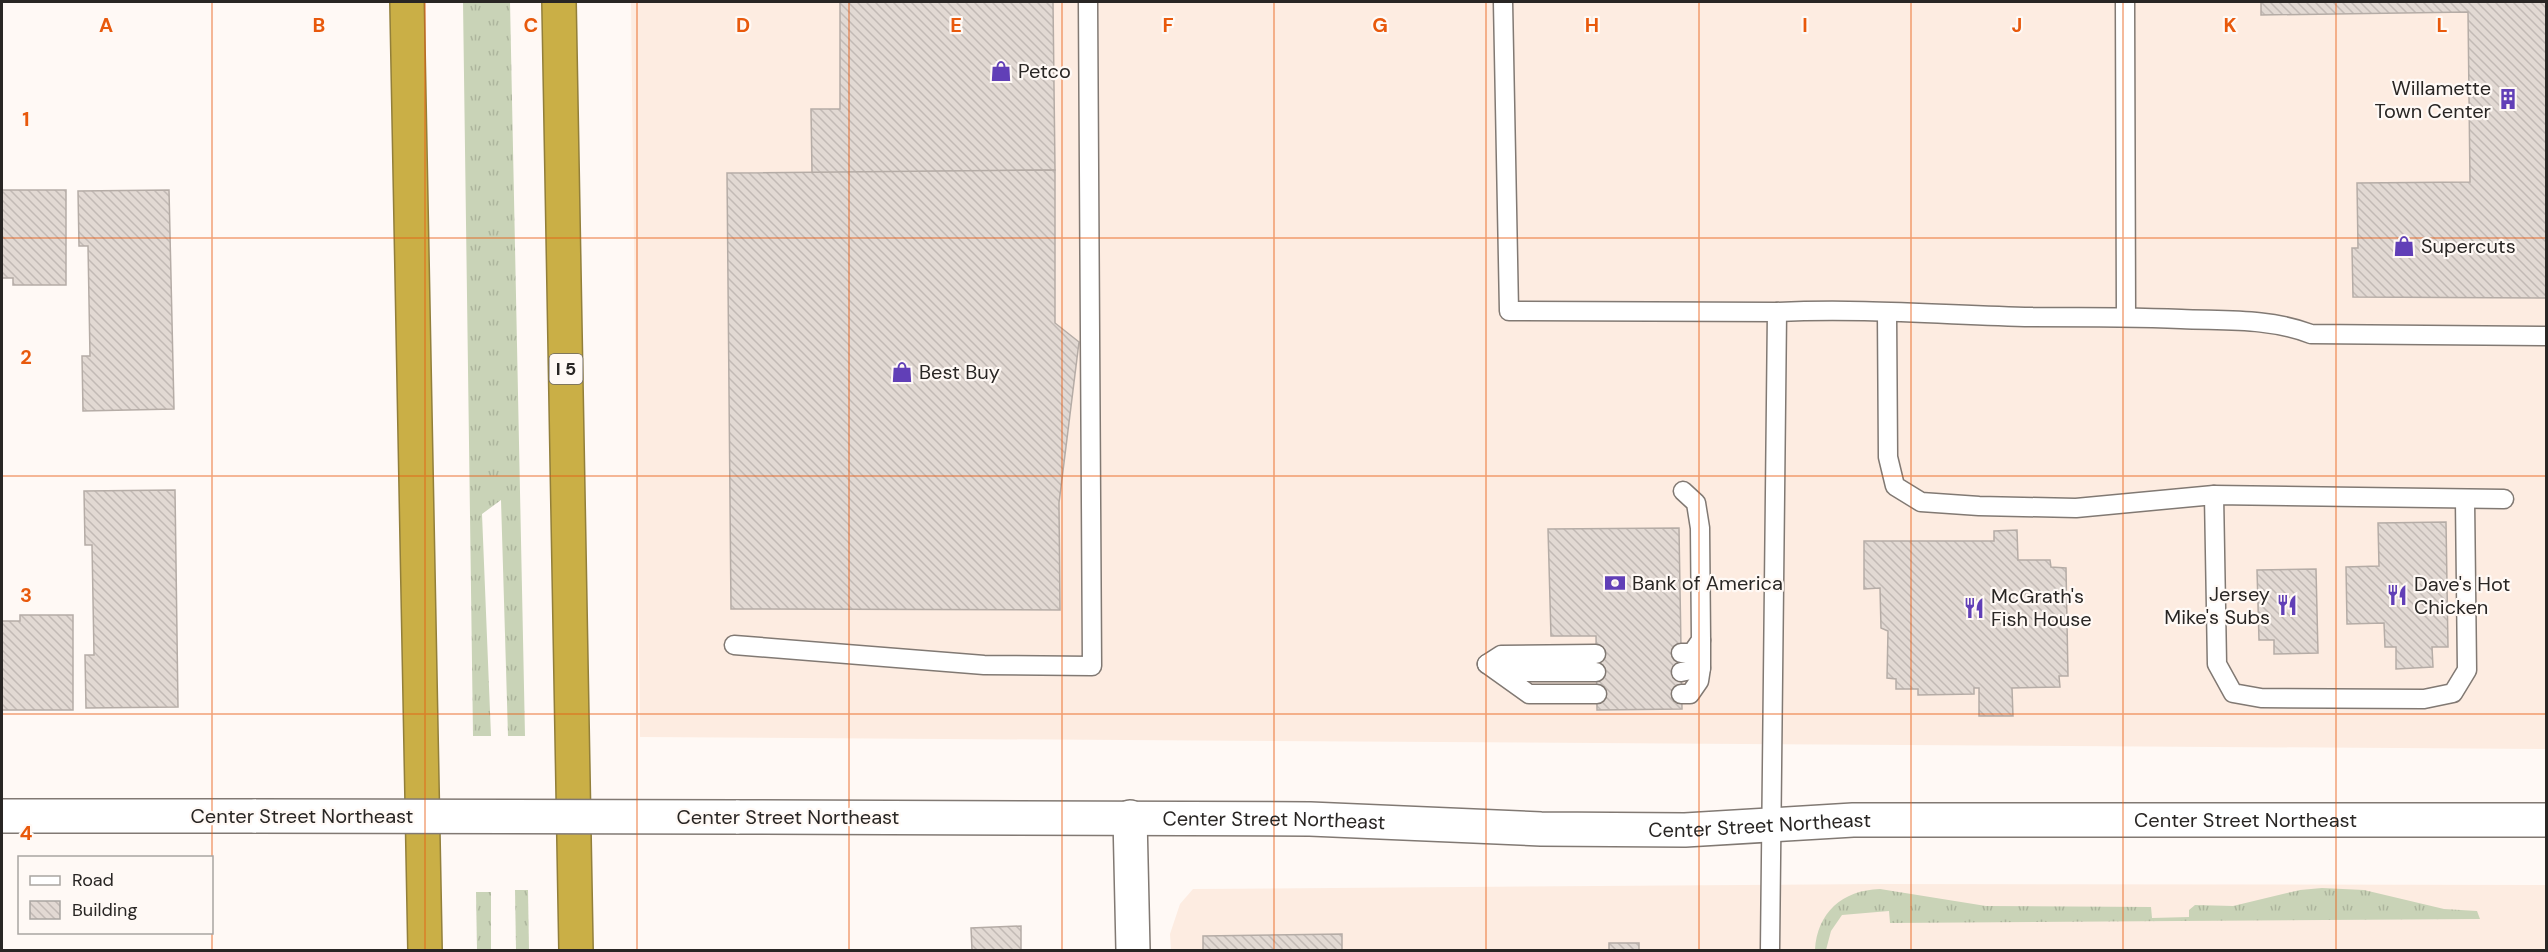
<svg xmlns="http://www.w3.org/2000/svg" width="2548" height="952" font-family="'DM Sans',sans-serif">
<defs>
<pattern id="grass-tufts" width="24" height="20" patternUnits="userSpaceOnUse" patternTransform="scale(1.5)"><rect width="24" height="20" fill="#c9d3b7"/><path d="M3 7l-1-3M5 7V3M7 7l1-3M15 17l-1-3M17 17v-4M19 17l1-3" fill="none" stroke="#adb59d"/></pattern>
<pattern id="building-back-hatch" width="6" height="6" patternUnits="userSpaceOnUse" patternTransform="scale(1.5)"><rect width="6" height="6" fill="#e2d9d3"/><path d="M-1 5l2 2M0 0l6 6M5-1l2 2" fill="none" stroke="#c2bab5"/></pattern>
</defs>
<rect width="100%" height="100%" fill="#fff9f5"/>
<g fill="#fdece1">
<path d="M 631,2 L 2546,2 L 2546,749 L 640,737 Z"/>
<path d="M 1879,884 L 2546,885 L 2546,950 L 1171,950 L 1170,934 L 1180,904 L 1193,889 Z"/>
</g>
<g fill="url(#grass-tufts)">
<path d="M 463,2 L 510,2 L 525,736 L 508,736 L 501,500 L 482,514 L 491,736 L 473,736 Z"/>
<path d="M 2322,888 L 2364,890 L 2444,909 L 2477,911 L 2480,919 L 1890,923 L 1889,911 L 1842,915 L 1831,931 L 1826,950 L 1815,950 C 1817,913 1842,890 1880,889 L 1986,906 L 2151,907 L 2152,918 L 2189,917 L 2189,910 L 2195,905 L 2233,906 L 2300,890 Z"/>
<path d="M 515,890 L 528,890 L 529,950 L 516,950 Z"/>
<path d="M 476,892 L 491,892 L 491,950 L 477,950 Z"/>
</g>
<g fill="url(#building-back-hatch)" stroke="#b5aca6" stroke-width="1.5">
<path d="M 840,2 L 1053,2 L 1055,170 L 812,173 L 811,109 L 840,109 Z"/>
<path d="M 2261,2 L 2546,2 L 2546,298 L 2353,297 L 2352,248 L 2358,248 L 2357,183 L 2470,182 L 2468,12 L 2261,15 Z"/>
<path d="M 1055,170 L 1055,323 L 1079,342 L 1059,503 L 1060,610 L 731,609 L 727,173 Z"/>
<path d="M 2,190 L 66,190 L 66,285 L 13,285 L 13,278 L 2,278 Z"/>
<path d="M 169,190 L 174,409 L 83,411 L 82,356 L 90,356 L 88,246 L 79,246 L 78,191 Z"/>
<path d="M 175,490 L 178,707 L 86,708 L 85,655 L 94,655 L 92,545 L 85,545 L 84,491 Z"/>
<path d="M 2446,522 L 2448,647 L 2432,647 L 2433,667 L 2396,669 L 2396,647 L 2385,647 L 2384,623 L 2347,624 L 2346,567 L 2379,566 L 2378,523 Z"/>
<path d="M 1679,528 L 1682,709 L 1597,710 L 1596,636 L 1551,636 L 1548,529 Z"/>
<path d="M 2017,530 L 2018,560 L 2050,560 L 2051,567 L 2066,568 L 2068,676 L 2059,676 L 2060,687 L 2012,688 L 2013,716 L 1979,716 L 1979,688 L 1974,688 L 1974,694 L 1918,695 L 1918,689 L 1896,689 L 1896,679 L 1887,678 L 1888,631 L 1881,628 L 1880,588 L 1864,589 L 1864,541 L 1994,541 L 1994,531 Z"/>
<path d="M 2316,569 L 2318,653 L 2274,654 L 2274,640 L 2259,640 L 2257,570 Z"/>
<path d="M 20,615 L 73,615 L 73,710 L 2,710 L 2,621 L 20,621 Z"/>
<path d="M 1021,926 L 1021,950 L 972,950 L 971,928 Z"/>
<path d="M 1342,934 L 1342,950 L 1203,950 L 1203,936 Z"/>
<rect x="1609" y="943" width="30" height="7"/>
</g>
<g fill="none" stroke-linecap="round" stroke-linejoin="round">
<defs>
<g id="lane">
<path d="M 1503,2 L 1509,311 L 1777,312 L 1770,950"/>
<path d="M 2125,2 L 2126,316"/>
<path d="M 1777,312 C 1862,308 1947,315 2032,317 C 2082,317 2131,317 2181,319 C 2226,321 2269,318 2311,334 L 2546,336"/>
<path d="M 1887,313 L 1888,457 L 1895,486 L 1921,502 L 1979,506 L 2076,508 L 2214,495 L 2504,499"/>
<path d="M 2214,495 L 2217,664 L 2233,693 L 2261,698 L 2424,699 L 2453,693 L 2467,670 L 2465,500"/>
<path d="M 734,645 L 984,665 L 1092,666 L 1088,2"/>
<path d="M 1681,653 L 1692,653 L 1701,640 L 1700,528 L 1696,503 L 1683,491"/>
<path d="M 1487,664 L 1529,694 L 1597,694"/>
<path d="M 1487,664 L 1501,655 L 1596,654"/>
<path d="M 1497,666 L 1521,672 L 1596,672"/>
<path d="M 1681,672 L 1701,668 L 1701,640"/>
<path d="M 1681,694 L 1690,694 L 1699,681 L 1701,668"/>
</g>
<path id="street" d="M 1130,817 L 1133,950"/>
<g id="secondary">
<path d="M 2,816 L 256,816"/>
<path id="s1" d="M 736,817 L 1310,819 L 1541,829 L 1685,830 L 1853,820 L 2546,820"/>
</g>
<g id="highway">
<path d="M 407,2 L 425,950"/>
<path d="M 559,2 L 576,950"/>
</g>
</defs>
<use href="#lane" stroke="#817973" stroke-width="21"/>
<use href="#street" stroke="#817973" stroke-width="36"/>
<use href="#secondary" stroke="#817973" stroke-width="36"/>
<use href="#highway" stroke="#927f3a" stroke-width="36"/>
<use href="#lane" stroke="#fff" stroke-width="18"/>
<use href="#street" stroke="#fff" stroke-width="33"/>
<use href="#secondary" stroke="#fff" stroke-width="33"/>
<use href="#highway" stroke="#caaf46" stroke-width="33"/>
<defs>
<path id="secondary-bridge" d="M 256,816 L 736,817"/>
</defs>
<use href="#secondary-bridge" stroke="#817973" stroke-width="36" stroke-linecap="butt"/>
<use href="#secondary-bridge" stroke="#fff" stroke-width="33"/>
</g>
<path fill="none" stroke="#e8590c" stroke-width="1.5" stroke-opacity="0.55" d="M 212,2 L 212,950M 425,2 L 425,950M 637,2 L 637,950M 849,2 L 849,950M 1062,2 L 1062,950M 1274,2 L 1274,950M 1486,2 L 1486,950M 1699,2 L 1699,950M 1911,2 L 1911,950M 2123,2 L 2123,950M 2336,2 L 2336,950M 2,238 L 2546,238M 2,476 L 2546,476M 2,714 L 2546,714"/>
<defs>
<symbol id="shop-bare" viewBox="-9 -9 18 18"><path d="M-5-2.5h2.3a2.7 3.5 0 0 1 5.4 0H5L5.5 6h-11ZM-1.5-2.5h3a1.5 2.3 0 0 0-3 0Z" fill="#613fb7" stroke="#fff9f5" stroke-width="2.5" paint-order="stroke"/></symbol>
<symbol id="building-bare" viewBox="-9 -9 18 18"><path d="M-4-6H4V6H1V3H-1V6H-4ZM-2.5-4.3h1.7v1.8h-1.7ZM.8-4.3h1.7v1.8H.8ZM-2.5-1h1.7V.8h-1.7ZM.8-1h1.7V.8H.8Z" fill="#613fb7" stroke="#fff9f5" stroke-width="2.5" paint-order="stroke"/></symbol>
<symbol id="bank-bare" viewBox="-9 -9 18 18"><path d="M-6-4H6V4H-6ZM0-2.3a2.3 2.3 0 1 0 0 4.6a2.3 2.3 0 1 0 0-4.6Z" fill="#613fb7" stroke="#fff9f5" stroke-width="2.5" paint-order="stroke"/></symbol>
<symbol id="restaurant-bare" viewBox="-9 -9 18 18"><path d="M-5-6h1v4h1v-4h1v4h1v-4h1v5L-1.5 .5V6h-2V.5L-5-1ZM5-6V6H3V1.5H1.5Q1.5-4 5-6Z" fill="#613fb7" stroke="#fff9f5" stroke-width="2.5" paint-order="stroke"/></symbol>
</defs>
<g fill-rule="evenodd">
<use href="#shop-bare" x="986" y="56" width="30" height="30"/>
<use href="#building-bare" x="2493" y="84" width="30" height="30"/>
<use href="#shop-bare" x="2389" y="231" width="30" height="30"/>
<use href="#shop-bare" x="887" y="357" width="30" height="30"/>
<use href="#bank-bare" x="1600" y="568" width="30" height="30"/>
<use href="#restaurant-bare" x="2382" y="580" width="30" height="30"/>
<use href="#restaurant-bare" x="2272" y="590" width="30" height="30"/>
<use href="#restaurant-bare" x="1959" y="593" width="30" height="30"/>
</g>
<g text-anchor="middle" stroke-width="4.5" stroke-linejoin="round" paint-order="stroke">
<rect fill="#fff9f5" stroke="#696563" stroke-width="1.5" x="549.5" y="354" width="33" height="30" rx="4.5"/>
<g font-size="18" font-weight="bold" fill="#292624">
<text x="566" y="375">I 5</text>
</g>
<g font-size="20" fill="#292624" stroke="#fff9f5" text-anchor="start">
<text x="1018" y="78">Petco</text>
<text x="2491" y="95" text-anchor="end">Willamette<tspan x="2491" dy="23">Town Center</tspan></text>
<text x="2421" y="253">Supercuts</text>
<text x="919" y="379">Best Buy</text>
<text x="1632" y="590">Bank of America</text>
<text x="2414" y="591">Dave's Hot<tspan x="2414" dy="23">Chicken</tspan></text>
<text x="2270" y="601" text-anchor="end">Jersey<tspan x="2270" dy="23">Mike's Subs</tspan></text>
<text x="1991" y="603">McGrath's<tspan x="1991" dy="23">Fish House</tspan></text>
</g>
<g font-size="20" fill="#292624" stroke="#fff9f5">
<text x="302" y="823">Center Street Northeast</text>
<text x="788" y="824">Center Street Northeast</text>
<text dy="7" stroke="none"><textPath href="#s1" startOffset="1510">Center Street Northeast</textPath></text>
<text dy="7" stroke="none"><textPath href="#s1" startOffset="538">Center Street Northeast</textPath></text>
<text dy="7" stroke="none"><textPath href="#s1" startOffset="1024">Center Street Northeast</textPath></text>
</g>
</g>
<g font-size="20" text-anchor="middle" font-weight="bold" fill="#e8590c" stroke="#fff9f5" stroke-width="4.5" stroke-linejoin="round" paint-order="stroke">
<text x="106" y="32">A</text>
<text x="319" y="32">B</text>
<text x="531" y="32">C</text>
<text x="743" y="32">D</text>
<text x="956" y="32">E</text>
<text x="1168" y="32">F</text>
<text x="1380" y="32">G</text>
<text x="1592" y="32">H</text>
<text x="1805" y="32">I</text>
<text x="2017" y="32">J</text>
<text x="2230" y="32">K</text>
<text x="2442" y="32">L</text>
<text x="26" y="126">1</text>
<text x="26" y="364">2</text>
<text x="26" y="602">3</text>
<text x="26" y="840">4</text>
</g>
<rect width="2548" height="952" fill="none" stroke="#292624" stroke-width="6"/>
<rect x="18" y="856" width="195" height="78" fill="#fff9f5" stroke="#a9a5a1" stroke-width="1.5"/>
<rect x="30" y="876" width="30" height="9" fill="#ffffff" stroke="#a9a5a1" stroke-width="1.5"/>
<text x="72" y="886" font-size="18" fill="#292624">Road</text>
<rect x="30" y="901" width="30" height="18" fill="url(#building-back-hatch)" stroke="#a9a5a1" stroke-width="1.5"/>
<text x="72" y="916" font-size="18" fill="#292624">Building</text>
</svg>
